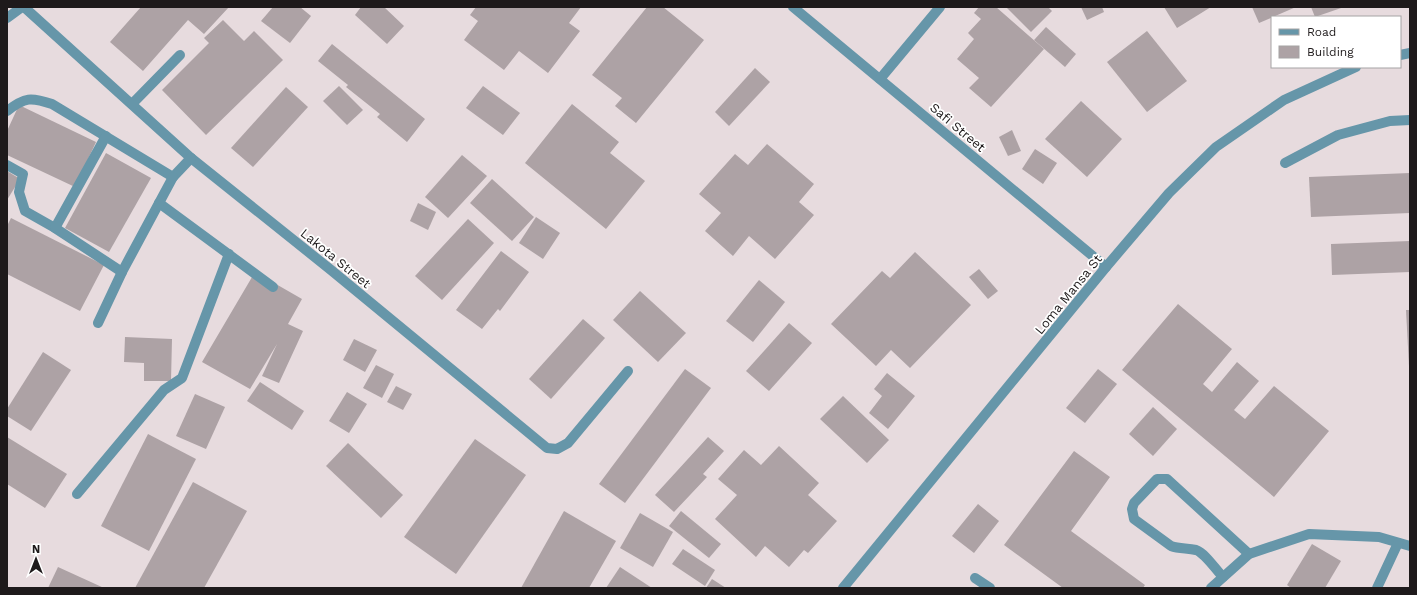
<svg xmlns="http://www.w3.org/2000/svg" width="1417" height="595" font-family="'Work Sans',sans-serif">
<rect width="100%" height="100%" fill="#e7dbde"/>
<g fill="#ada2a5">
<path d="M 141,7 L 229,7 L 204,34 L 188,20 L 143,71 L 110,42 Z"/>
<path d="M 273,7 L 300,7 L 311,16 L 290,43 L 261,21 Z"/>
<path d="M 361,7 L 384,7 L 404,26 L 387,44 L 355,15 Z"/>
<path d="M 476,7 L 581,7 L 569,23 L 580,31 L 548,73 L 519,51 L 504,70 L 464,40 L 478,21 L 470,15 Z"/>
<path d="M 647,7 L 663,7 L 704,40 L 636,123 L 615,106 L 622,98 L 592,75 Z"/>
<path d="M 979,7 L 996,7 L 1044,49 L 991,107 L 969,88 L 979,78 L 957,59 L 974,39 L 968,33 L 981,19 L 974,13 Z"/>
<path d="M 1006,7 L 1048,7 L 1052,11 L 1031,32 Z"/>
<path d="M 1081,7 L 1102,7 L 1104,12 L 1087,20 Z"/>
<path d="M 1164,7 L 1211,7 L 1177,28 Z"/>
<path d="M 1252,7 L 1296,7 L 1259,23 Z"/>
<path d="M 1311,7 L 1344,7 L 1315,17 Z"/>
<path d="M 223,20 L 244,41 L 254,31 L 283,60 L 206,135 L 162,90 L 209,43 L 204,38 Z"/>
<path d="M 1046,27 L 1076,54 L 1065,67 L 1034,40 Z"/>
<path d="M 1147,31 L 1187,81 L 1147,112 L 1107,62 Z"/>
<path d="M 332,44 L 425,119 L 407,142 L 377,117 L 380,114 L 346,87 L 348,85 L 318,61 Z"/>
<path d="M 755,68 L 770,82 L 729,126 L 715,112 Z"/>
<path d="M 339,86 L 363,110 L 347,125 L 323,101 Z"/>
<path d="M 483,86 L 520,113 L 503,135 L 466,108 Z"/>
<path d="M 286,87 L 308,107 L 253,167 L 231,148 Z"/>
<path d="M 1081,101 L 1122,139 L 1087,177 L 1045,139 Z"/>
<path d="M 572,104 L 619,142 L 610,153 L 645,181 L 606,229 L 525,163 Z"/>
<path d="M 19,105 L 96,142 L 75,187 L 7,155 L 7,131 Z"/>
<path d="M 1012,130 L 1021,151 L 1008,156 L 999,137 Z"/>
<path d="M 767,144 L 814,184 L 799,202 L 814,215 L 775,259 L 749,236 L 733,256 L 705,231 L 721,213 L 699,194 L 735,154 L 748,165 Z"/>
<path d="M 1035,149 L 1057,163 L 1043,184 L 1022,169 Z"/>
<path d="M 106,153 L 151,178 L 109,252 L 65,228 Z"/>
<path d="M 462,155 L 487,176 L 448,218 L 425,197 Z"/>
<path d="M 7,171 L 20,179 L 7,200 Z"/>
<path d="M 1410,173 L 1410,213 L 1311,217 L 1309,177 Z"/>
<path d="M 492,179 L 534,217 L 512,241 L 470,203 Z"/>
<path d="M 418,203 L 436,212 L 428,230 L 410,221 Z"/>
<path d="M 536,217 L 560,233 L 543,259 L 519,243 Z"/>
<path d="M 11,218 L 104,265 L 80,311 L 7,274 L 7,226 Z"/>
<path d="M 468,219 L 494,243 L 442,300 L 415,276 Z"/>
<path d="M 1410,241 L 1410,272 L 1332,275 L 1331,244 Z"/>
<path d="M 501,251 L 529,272 L 500,311 L 498,309 L 482,329 L 456,310 Z"/>
<path d="M 915,252 L 971,305 L 910,368 L 891,350 L 876,366 L 831,324 L 882,271 L 890,278 Z"/>
<path d="M 979,269 L 998,291 L 988,299 L 969,277 Z"/>
<path d="M 255,272 L 302,299 L 288,324 L 303,331 L 279,383 L 262,376 L 277,344 L 250,389 L 202,362 Z"/>
<path d="M 759,280 L 785,302 L 753,342 L 726,321 Z"/>
<path d="M 640,291 L 686,333 L 658,362 L 613,320 Z"/>
<path d="M 1178,304 L 1232,349 L 1203,384 L 1212,392 L 1237,362 L 1259,381 L 1234,410 L 1245,419 L 1274,386 L 1329,431 L 1274,497 L 1122,370 Z"/>
<path d="M 1406,310 L 1410,310 L 1410,366 L 1409,366 Z"/>
<path d="M 583,319 L 605,338 L 551,399 L 529,379 Z"/>
<path d="M 789,323 L 812,343 L 769,391 L 746,371 Z"/>
<path d="M 125,337 L 172,339 L 171,381 L 144,381 L 144,363 L 124,362 Z"/>
<path d="M 354,339 L 377,350 L 365,372 L 343,360 Z"/>
<path d="M 43,352 L 71,370 L 31,431 L 7,416 L 7,409 Z"/>
<path d="M 376,365 L 394,374 L 382,398 L 363,388 Z"/>
<path d="M 685,369 L 711,388 L 625,503 L 599,484 Z"/>
<path d="M 1098,369 L 1117,384 L 1085,423 L 1066,408 Z"/>
<path d="M 887,373 L 915,396 L 888,429 L 869,413 L 882,396 L 874,389 Z"/>
<path d="M 260,382 L 304,411 L 292,430 L 247,401 Z"/>
<path d="M 396,386 L 412,394 L 403,410 L 387,402 Z"/>
<path d="M 347,392 L 367,404 L 349,433 L 329,421 Z"/>
<path d="M 195,394 L 225,407 L 206,449 L 176,436 Z"/>
<path d="M 843,396 L 889,440 L 867,463 L 820,419 Z"/>
<path d="M 1153,407 L 1177,429 L 1153,456 L 1129,434 Z"/>
<path d="M 148,434 L 196,459 L 149,551 L 101,526 Z"/>
<path d="M 7,437 L 67,474 L 45,508 L 7,484 Z"/>
<path d="M 708,437 L 724,451 L 703,474 L 707,477 L 674,512 L 655,495 Z"/>
<path d="M 475,439 L 526,475 L 456,574 L 404,537 Z"/>
<path d="M 348,443 L 403,495 L 381,518 L 326,466 Z"/>
<path d="M 779,446 L 819,483 L 808,495 L 837,521 L 808,553 L 804,550 L 789,567 L 765,546 L 756,557 L 715,519 L 737,495 L 718,479 L 744,450 L 761,465 Z"/>
<path d="M 1074,451 L 1110,477 L 1071,531 L 1145,585 L 1143,588 L 1063,588 L 1004,545 Z"/>
<path d="M 193,482 L 247,511 L 204,588 L 135,588 Z"/>
<path d="M 978,504 L 999,521 L 974,553 L 952,536 Z"/>
<path d="M 564,511 L 616,541 L 589,588 L 521,588 Z"/>
<path d="M 681,511 L 721,544 L 709,558 L 669,526 Z"/>
<path d="M 640,513 L 673,532 L 653,567 L 620,548 Z"/>
<path d="M 1312,544 L 1341,561 L 1325,588 L 1291,588 L 1287,585 Z"/>
<path d="M 683,549 L 715,570 L 705,586 L 672,564 Z"/>
<path d="M 58,567 L 104,588 L 48,588 Z"/>
<path d="M 620,567 L 652,588 L 606,588 Z"/>
<path d="M 712,579 L 726,588 L 706,588 Z"/>
</g>
<g fill="none" stroke-linecap="round" stroke-linejoin="round">
<g stroke="#6696a9" stroke-width="10">
<path d="M 24,7 L 191,158 L 331,270 L 547,448 L 557,449 L 568,443 L 628,371"/>
<path d="M 793,7 L 1106,267"/>
<path d="M 7,18 L 22,7"/>
<path d="M 1400,55 L 1410,53"/>
<path d="M 880,79 L 940,7"/>
<path d="M 132,104 L 180,55"/>
<path d="M 7,111 C 25,97 31,97 52,104 L 173,177 L 191,158"/>
<path d="M 1285,163 L 1338,135 L 1390,121 L 1410,120"/>
<path d="M 7,165 L 23,174 L 19,192 L 25,211 L 55,228 L 122,272"/>
<path d="M 159,203 L 273,287"/>
<path d="M 55,228 L 106,136"/>
<path d="M 98,323 L 122,272 L 173,177"/>
<path d="M 77,494 L 164,390 L 182,378 L 229,254"/>
<path d="M 1223,577 C 1216,570 1205,553 1196,550 C 1187,548 1179,549 1171,546 L 1134,519 L 1132,509 L 1134,503 L 1157,479 L 1167,479 L 1249,554"/>
<path d="M 975,578 L 990,588"/>
<path d="M 843,588 L 1106,267 L 1169,193 L 1216,147 L 1284,100 L 1356,67"/>
<path d="M 1211,588 L 1249,554 L 1309,534 L 1379,537 L 1410,546"/>
<path d="M 1377,588 L 1398,543"/>
</g>
</g>
<g text-anchor="middle" stroke-width="3.5" stroke-linejoin="round" paint-order="stroke">
<g font-size="13" fill="#1e1a1b" stroke="#fff">
<text transform="translate(958 127) rotate(40)" y="5">Safi Street</text>
<text transform="translate(336 258) rotate(39)" y="5">Lakota Street</text>
<text transform="translate(1068 294) rotate(-51)" y="5">Loma Mansa St</text>
</g>
</g>
<rect width="1417" height="595" fill="none" stroke="#1e1a1b" stroke-width="16"/>
<rect x="1271" y="16" width="130" height="52" fill="#ffffff" stroke="#a5a3a4"/>
<rect x="1279" y="29" width="20" height="6" fill="#6696a9" stroke="#a5a3a4"/>
<text x="1307" y="36" font-size="12" fill="#1e1a1b">Road</text>
<rect x="1279" y="46" width="20" height="12" fill="#ada2a5" stroke="#a5a3a4"/>
<text x="1307" y="56" font-size="12" fill="#1e1a1b">Building</text>
<g transform="translate(36 559)" stroke="#ffffff" stroke-width="3" paint-order="stroke">
<path d="M0-3L7 15L0 10L-7 15Z" fill="#1e1a1b"/>
<text y="-6" font-size="11" font-weight="bold" text-anchor="middle" fill="#1e1a1b">N</text>
</g>
</svg>
